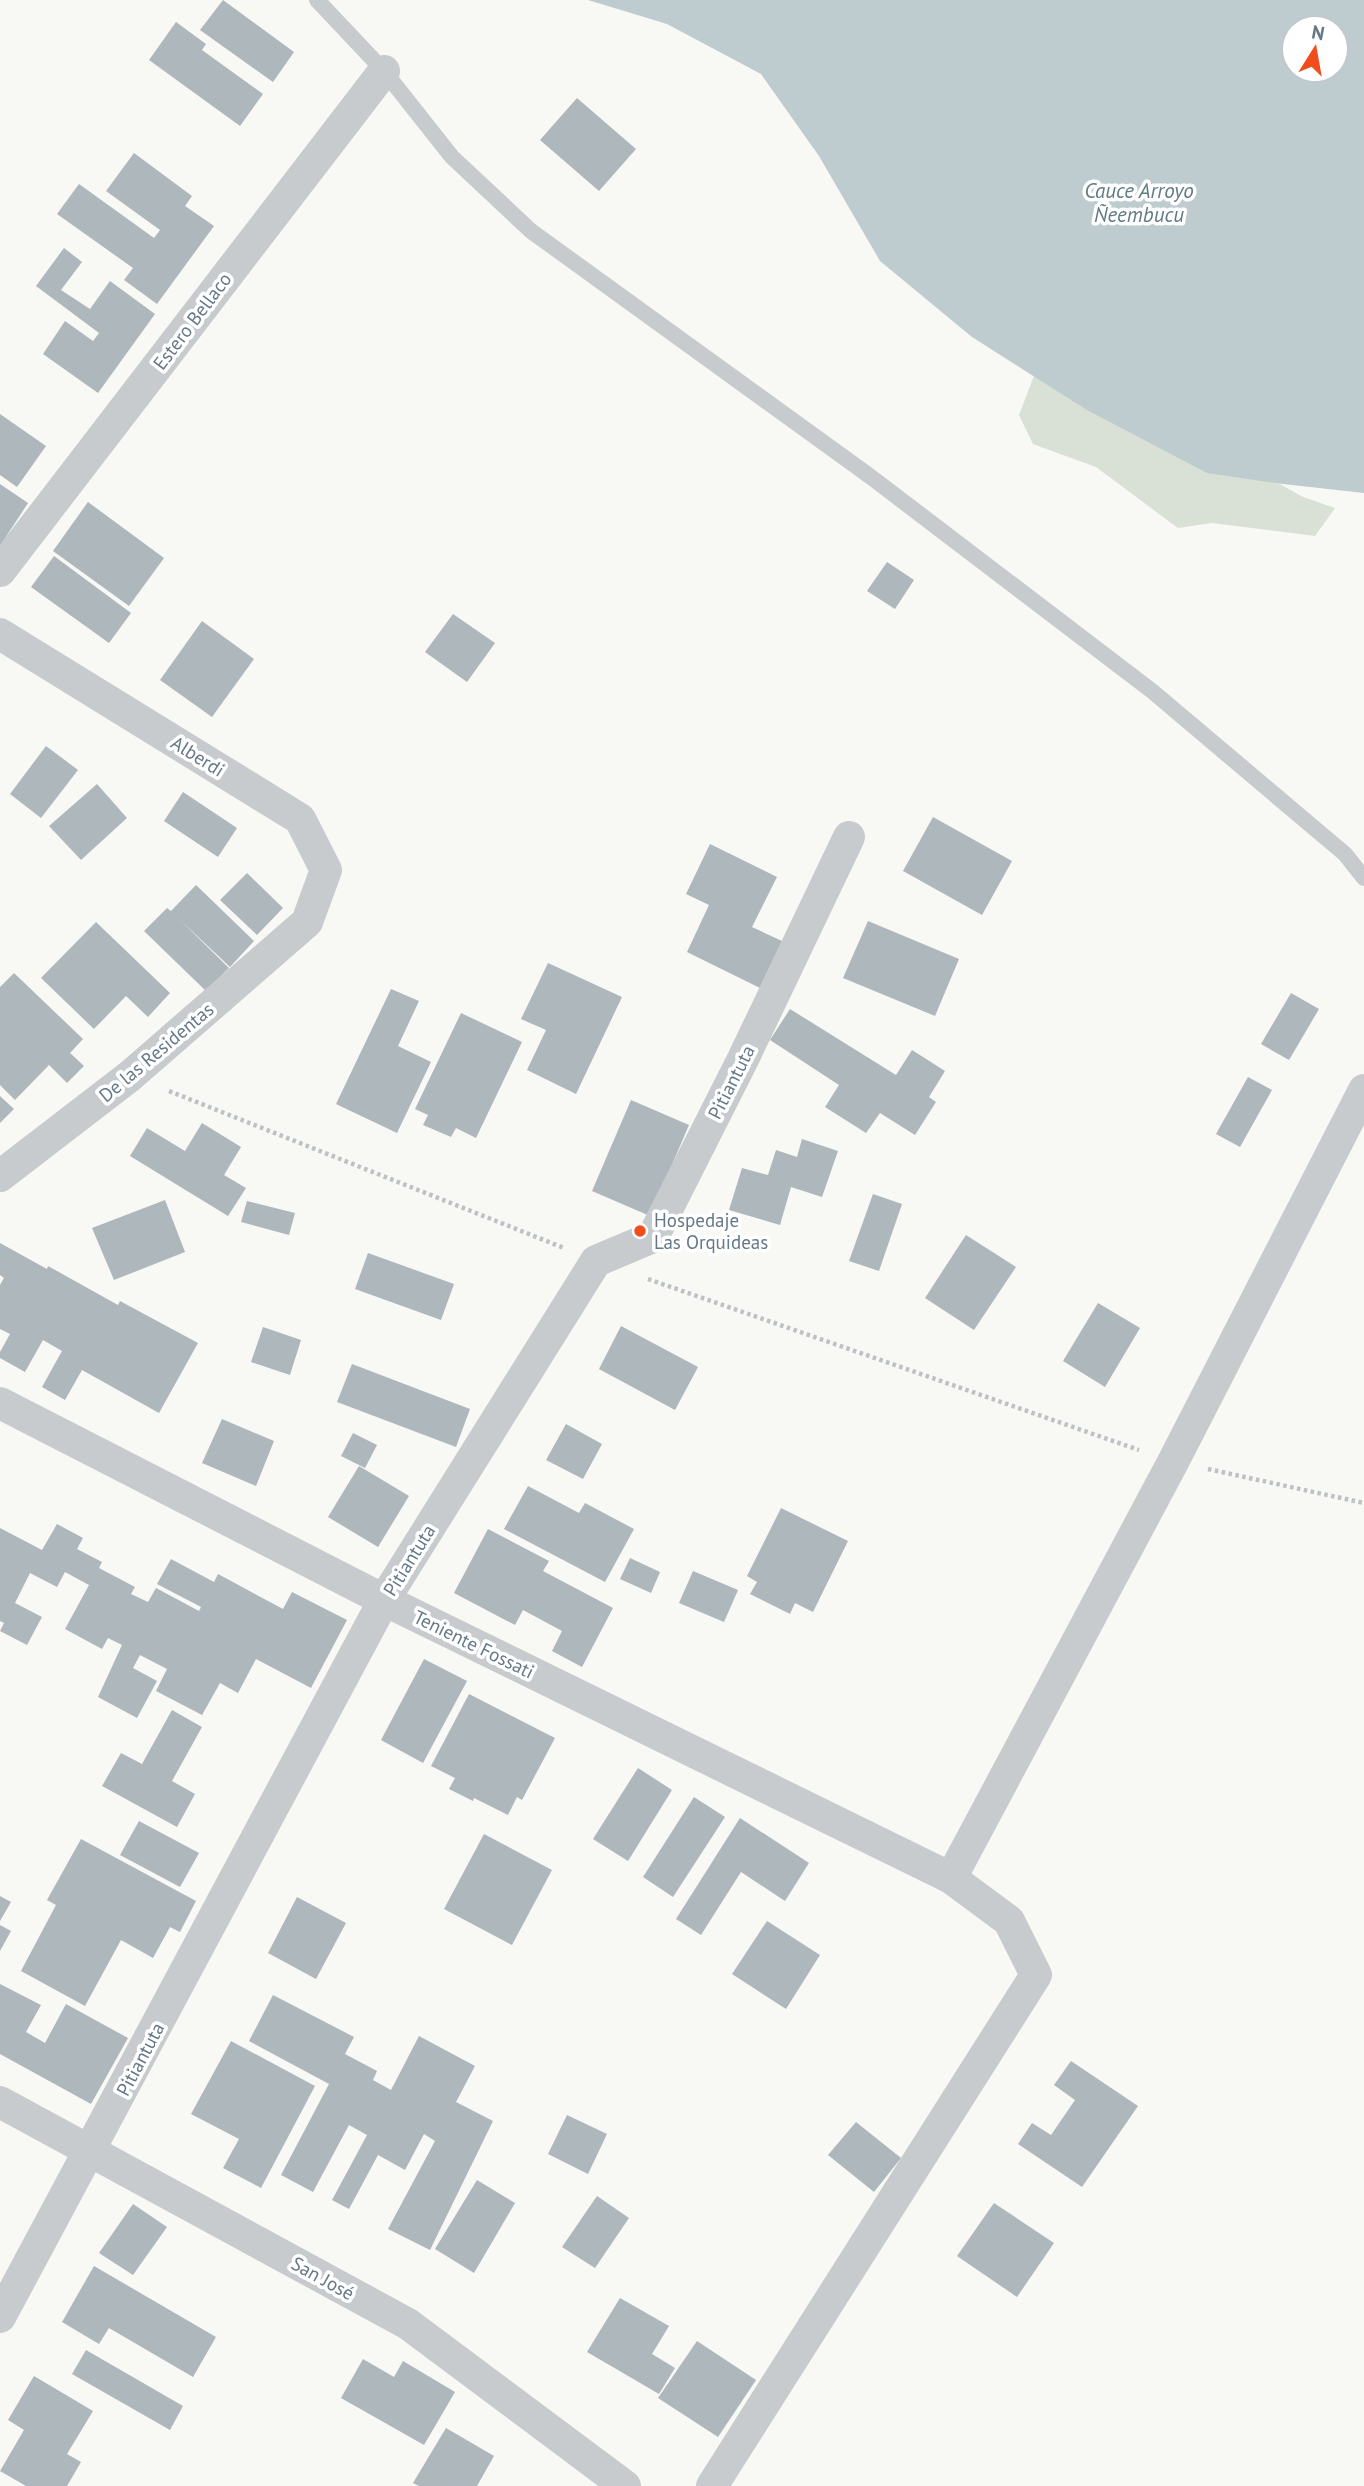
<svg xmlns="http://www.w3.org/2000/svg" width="1364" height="2486" font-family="'PT Sans',sans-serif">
<rect width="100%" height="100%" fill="#f8f8f5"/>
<path fill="#d9e0d5" d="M 1043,352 L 1303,497 L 1335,508 L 1315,536 L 1212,523 L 1178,528 L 1096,467 L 1033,444 L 1019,415 Z"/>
<path fill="#becbcf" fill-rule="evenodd" d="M 588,0 L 1364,0 L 1364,493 L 1283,484 L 1207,473 L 1087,410 L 972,337 L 880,261 L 819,156 L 761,74 L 667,24 ZM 1294,28 L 1336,28 L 1336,70 L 1294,70 Z"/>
<g fill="#aeb7bc">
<path d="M 223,0 L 294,52 L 273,82 L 200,30 Z"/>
<path d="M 176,22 L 206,44 L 202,50 L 263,94 L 240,126 L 149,60 Z"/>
<path d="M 577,98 L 636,149 L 599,191 L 540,140 Z"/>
<path d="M 134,153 L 192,196 L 185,206 L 214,226 L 157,304 L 124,280 L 133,268 L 57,214 L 79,184 L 154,238 L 160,230 L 106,191 Z"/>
<path d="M 64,248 L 82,262 L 61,290 L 90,309 L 110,281 L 155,314 L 98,393 L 43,354 L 65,321 L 93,341 L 99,333 L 36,286 Z"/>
<path d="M 0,414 L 46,446 L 17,487 L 0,475 Z"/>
<path d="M 0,484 L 28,503 L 0,546 Z"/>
<path d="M 88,502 L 164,558 L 129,606 L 53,551 Z"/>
<path d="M 54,556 L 131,613 L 109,643 L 31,587 Z"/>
<path d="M 887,562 L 914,580 L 895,609 L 867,591 Z"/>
<path d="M 453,614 L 495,643 L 467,682 L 425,652 Z"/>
<path d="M 202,621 L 254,659 L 212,717 L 160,680 Z"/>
<path d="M 46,746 L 78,770 L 41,818 L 10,794 Z"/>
<path d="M 97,784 L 127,818 L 81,860 L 49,826 Z"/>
<path d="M 183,792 L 237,828 L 218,857 L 164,821 Z"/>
<path d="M 933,817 L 1012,861 L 982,915 L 903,871 Z"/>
<path d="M 710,844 L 777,877 L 752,927 L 782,941 L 760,988 L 687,952 L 709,905 L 686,894 Z"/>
<path d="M 247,873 L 283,908 L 257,935 L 220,900 Z"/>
<path d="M 196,885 L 254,941 L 230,967 L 178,918 L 229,968 L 206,991 L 144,931 L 167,908 L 171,911 Z"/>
<path d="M 868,921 L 959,959 L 935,1016 L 843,978 Z"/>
<path d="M 96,922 L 170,993 L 148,1017 L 126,996 L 94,1029 L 41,978 Z"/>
<path d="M 548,963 L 622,997 L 576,1094 L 527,1070 L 546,1030 L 521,1019 Z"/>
<path d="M 14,973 L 83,1039 L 70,1053 L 84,1066 L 67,1083 L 49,1065 L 15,1100 L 0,1085 L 0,987 Z"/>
<path d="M 391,989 L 419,1001 L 398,1046 L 431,1062 L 397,1133 L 336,1104 Z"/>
<path d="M 1291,993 L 1319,1009 L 1289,1060 L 1261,1044 Z"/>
<path d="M 790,1009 L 896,1075 L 912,1050 L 945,1071 L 929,1097 L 936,1102 L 915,1135 L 880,1113 L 866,1133 L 825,1107 L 839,1085 L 770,1040 Z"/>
<path d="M 461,1013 L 522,1042 L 476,1138 L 456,1128 L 451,1137 L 423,1125 L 428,1115 L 415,1109 Z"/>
<path d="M 1248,1077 L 1272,1090 L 1240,1147 L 1216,1134 Z"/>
<path d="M 0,1096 L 14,1109 L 0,1123 Z"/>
<path d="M 631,1100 L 689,1125 L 650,1216 L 592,1191 Z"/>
<path d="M 202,1123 L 241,1147 L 224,1175 L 246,1188 L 228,1216 L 130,1156 L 147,1128 L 185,1151 Z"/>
<path d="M 802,1139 L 838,1151 L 822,1197 L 791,1187 L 780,1225 L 729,1210 L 742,1168 L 768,1175 L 776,1150 L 797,1157 Z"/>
<path d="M 873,1194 L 902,1204 L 879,1271 L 849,1261 Z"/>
<path d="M 165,1200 L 185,1252 L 114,1280 L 92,1228 Z"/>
<path d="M 247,1201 L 295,1213 L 289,1235 L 241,1222 Z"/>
<path d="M 966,1235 L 1016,1267 L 974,1330 L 925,1298 Z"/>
<path d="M 0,1243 L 47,1269 L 48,1266 L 118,1305 L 120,1301 L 198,1343 L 159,1413 L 82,1370 L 65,1400 L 42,1387 L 62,1351 L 43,1340 L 25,1372 L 0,1358 L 0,1352 L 10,1334 L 0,1329 L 0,1285 L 4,1278 L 0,1275 Z"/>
<path d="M 368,1253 L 454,1284 L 441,1320 L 355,1289 Z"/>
<path d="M 1098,1303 L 1140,1328 L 1105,1387 L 1063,1361 Z"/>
<path d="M 621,1326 L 698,1367 L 675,1410 L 599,1369 Z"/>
<path d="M 263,1327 L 301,1340 L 290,1375 L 251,1362 Z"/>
<path d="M 352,1364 L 470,1409 L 456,1447 L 337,1402 Z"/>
<path d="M 222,1419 L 274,1441 L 256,1486 L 202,1463 Z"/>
<path d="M 566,1424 L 602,1444 L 583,1479 L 546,1460 Z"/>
<path d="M 353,1433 L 377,1445 L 365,1468 L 341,1456 Z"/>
<path d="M 359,1466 L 409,1496 L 378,1547 L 328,1517 Z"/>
<path d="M 528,1486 L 579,1513 L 585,1503 L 634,1529 L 605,1582 L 504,1529 Z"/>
<path d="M 781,1508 L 848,1541 L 813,1612 L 795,1603 L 790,1614 L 750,1594 L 757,1582 L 747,1576 Z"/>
<path d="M 57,1524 L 83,1538 L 77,1549 L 102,1562 L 99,1568 L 135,1587 L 131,1594 L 148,1602 L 156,1588 L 199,1611 L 201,1607 L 157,1584 L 171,1559 L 214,1582 L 218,1574 L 283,1609 L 292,1592 L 347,1620 L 311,1688 L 256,1659 L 238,1693 L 220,1683 L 202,1715 L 156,1691 L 167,1669 L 140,1655 L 133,1668 L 157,1681 L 137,1718 L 98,1697 L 122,1645 L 108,1638 L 102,1649 L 65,1629 L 89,1585 L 65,1572 L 57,1587 L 30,1573 L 15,1603 L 42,1617 L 27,1645 L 0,1631 L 4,1623 L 0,1621 L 0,1528 L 42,1550 Z"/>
<path d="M 488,1529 L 549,1561 L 543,1571 L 613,1608 L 582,1667 L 552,1651 L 562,1631 L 523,1610 L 515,1625 L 454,1593 Z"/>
<path d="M 630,1558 L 660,1572 L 651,1593 L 620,1579 Z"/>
<path d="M 693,1571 L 738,1590 L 724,1622 L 679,1603 Z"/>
<path d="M 424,1659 L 467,1681 L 423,1763 L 381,1740 Z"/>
<path d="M 469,1694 L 555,1738 L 522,1800 L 517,1797 L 508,1815 L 474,1798 L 473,1801 L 449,1789 L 455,1778 L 431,1766 Z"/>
<path d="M 172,1710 L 202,1727 L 172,1781 L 195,1794 L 177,1827 L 102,1786 L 121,1753 L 142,1764 Z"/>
<path d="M 638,1768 L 672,1790 L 628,1861 L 593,1839 Z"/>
<path d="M 694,1797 L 725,1817 L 673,1897 L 643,1877 Z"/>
<path d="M 740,1818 L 809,1863 L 785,1901 L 741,1872 L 701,1935 L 676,1919 Z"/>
<path d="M 139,1821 L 199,1853 L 180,1887 L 120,1855 Z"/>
<path d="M 484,1834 L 552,1870 L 512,1945 L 444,1909 Z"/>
<path d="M 81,1839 L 196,1901 L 180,1932 L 170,1927 L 153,1958 L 121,1940 L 85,2006 L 21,1971 L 56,1905 L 47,1900 Z"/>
<path d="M 0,1896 L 11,1902 L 0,1921 Z"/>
<path d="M 297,1897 L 346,1923 L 316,1979 L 268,1953 Z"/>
<path d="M 767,1921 L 820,1955 L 786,2009 L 732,1974 Z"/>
<path d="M 0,1925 L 11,1931 L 0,1951 Z"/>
<path d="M 0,1984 L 41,2005 L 26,2032 L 45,2043 L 66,2004 L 128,2038 L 91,2104 L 0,2054 Z"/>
<path d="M 273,1995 L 354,2037 L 345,2054 L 377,2071 L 373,2080 L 391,2090 L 419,2036 L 475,2066 L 456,2102 L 493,2121 L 430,2250 L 388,2229 L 435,2141 L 424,2134 L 405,2170 L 378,2155 L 349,2209 L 332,2200 L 367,2135 L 349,2125 L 313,2192 L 281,2175 L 329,2084 L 249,2041 Z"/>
<path d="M 231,2041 L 315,2086 L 261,2188 L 223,2168 L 239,2139 L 191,2114 Z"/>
<path d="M 1071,2061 L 1138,2106 L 1082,2187 L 1018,2144 L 1032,2123 L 1051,2135 L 1075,2100 L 1054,2085 Z"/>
<path d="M 567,2115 L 607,2134 L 588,2174 L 548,2154 Z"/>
<path d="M 856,2122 L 901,2158 L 874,2192 L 828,2155 Z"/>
<path d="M 477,2180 L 515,2203 L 474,2273 L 435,2249 Z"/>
<path d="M 597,2196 L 629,2218 L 595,2268 L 562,2247 Z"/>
<path d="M 994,2203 L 1054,2243 L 1017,2297 L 957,2256 Z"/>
<path d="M 133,2204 L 167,2227 L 133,2275 L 99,2253 Z"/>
<path d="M 94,2266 L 216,2337 L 193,2377 L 109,2328 L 99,2344 L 62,2322 Z"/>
<path d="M 620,2298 L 669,2326 L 652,2354 L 675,2368 L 659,2394 L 587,2352 Z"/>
<path d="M 697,2341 L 756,2380 L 718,2437 L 658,2398 Z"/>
<path d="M 86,2350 L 183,2406 L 170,2430 L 72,2374 Z"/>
<path d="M 363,2359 L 394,2377 L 403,2361 L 455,2392 L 424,2445 L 341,2398 Z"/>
<path d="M 34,2376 L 93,2411 L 67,2454 L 81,2462 L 67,2486 L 26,2486 L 0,2471 L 24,2430 L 8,2420 Z"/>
<path d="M 446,2428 L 494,2456 L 477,2486 L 419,2486 L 413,2483 Z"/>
</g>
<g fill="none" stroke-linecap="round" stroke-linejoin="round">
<g stroke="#bec1c3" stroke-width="4.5" stroke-dasharray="3.5 3.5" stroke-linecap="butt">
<path d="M 169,1091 L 564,1248"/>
<path d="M 648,1279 L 1139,1450"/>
<path d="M 1208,1469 L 1364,1503"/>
</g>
<path stroke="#c7cbce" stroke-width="16" d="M 317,0 L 384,71 L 452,157 L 531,231 L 871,477 L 1152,691 L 1345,854 L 1364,878"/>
<g stroke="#c7cbce" stroke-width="32">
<path d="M 0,571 L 384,71"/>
<path d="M 0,634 L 300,819 L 326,870 L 307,922 L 130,1076 L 0,1176"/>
<path d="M 0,1403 L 384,1600 L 951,1878"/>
<path d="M 0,2102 L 408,2324 L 625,2486"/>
<path d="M 0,2317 L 384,1600 L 596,1261 L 653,1237 L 743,1059 L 849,837"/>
<path d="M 712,2486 L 1036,1975 L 1009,1921 L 951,1878 L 1173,1462 L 1364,1090"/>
</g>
</g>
<circle fill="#f04d1d" stroke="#fff" stroke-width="2.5" cx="640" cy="1231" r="7"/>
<g text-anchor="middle" stroke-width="7" stroke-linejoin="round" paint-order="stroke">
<g font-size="19" fill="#657888" stroke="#fff">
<text transform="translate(192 321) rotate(-53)" y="7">Estero Bellaco</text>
<text transform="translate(198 756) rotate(32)" y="7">Alberdi</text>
<text transform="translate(156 1052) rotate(-40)" y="7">De las Residentas</text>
<text transform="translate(731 1082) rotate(-63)" y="7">Pitiantuta</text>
<text transform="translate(409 1560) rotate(-58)" y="7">Pitiantuta</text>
<text transform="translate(474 1644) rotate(26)" y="7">Teniente Fossati</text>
<text transform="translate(140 2059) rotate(-62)" y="7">Pitiantuta</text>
<text transform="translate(323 2278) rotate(29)" y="7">San José</text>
</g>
<g font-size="19" fill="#657888" stroke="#fff" text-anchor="start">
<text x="654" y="1227">Hospedaje<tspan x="654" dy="22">Las Orquideas</tspan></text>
</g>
<g font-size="21" font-style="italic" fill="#607b83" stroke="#fff">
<text x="1139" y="198">Cauce Arroyo<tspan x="1139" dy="24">Ñeembucu</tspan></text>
</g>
</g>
<g transform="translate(1315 49) rotate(11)"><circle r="33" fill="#ffffff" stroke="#c1c9cf" stroke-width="2"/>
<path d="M0-5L12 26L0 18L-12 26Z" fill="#f04d1d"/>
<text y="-10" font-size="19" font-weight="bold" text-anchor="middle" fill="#657888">N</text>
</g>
</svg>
